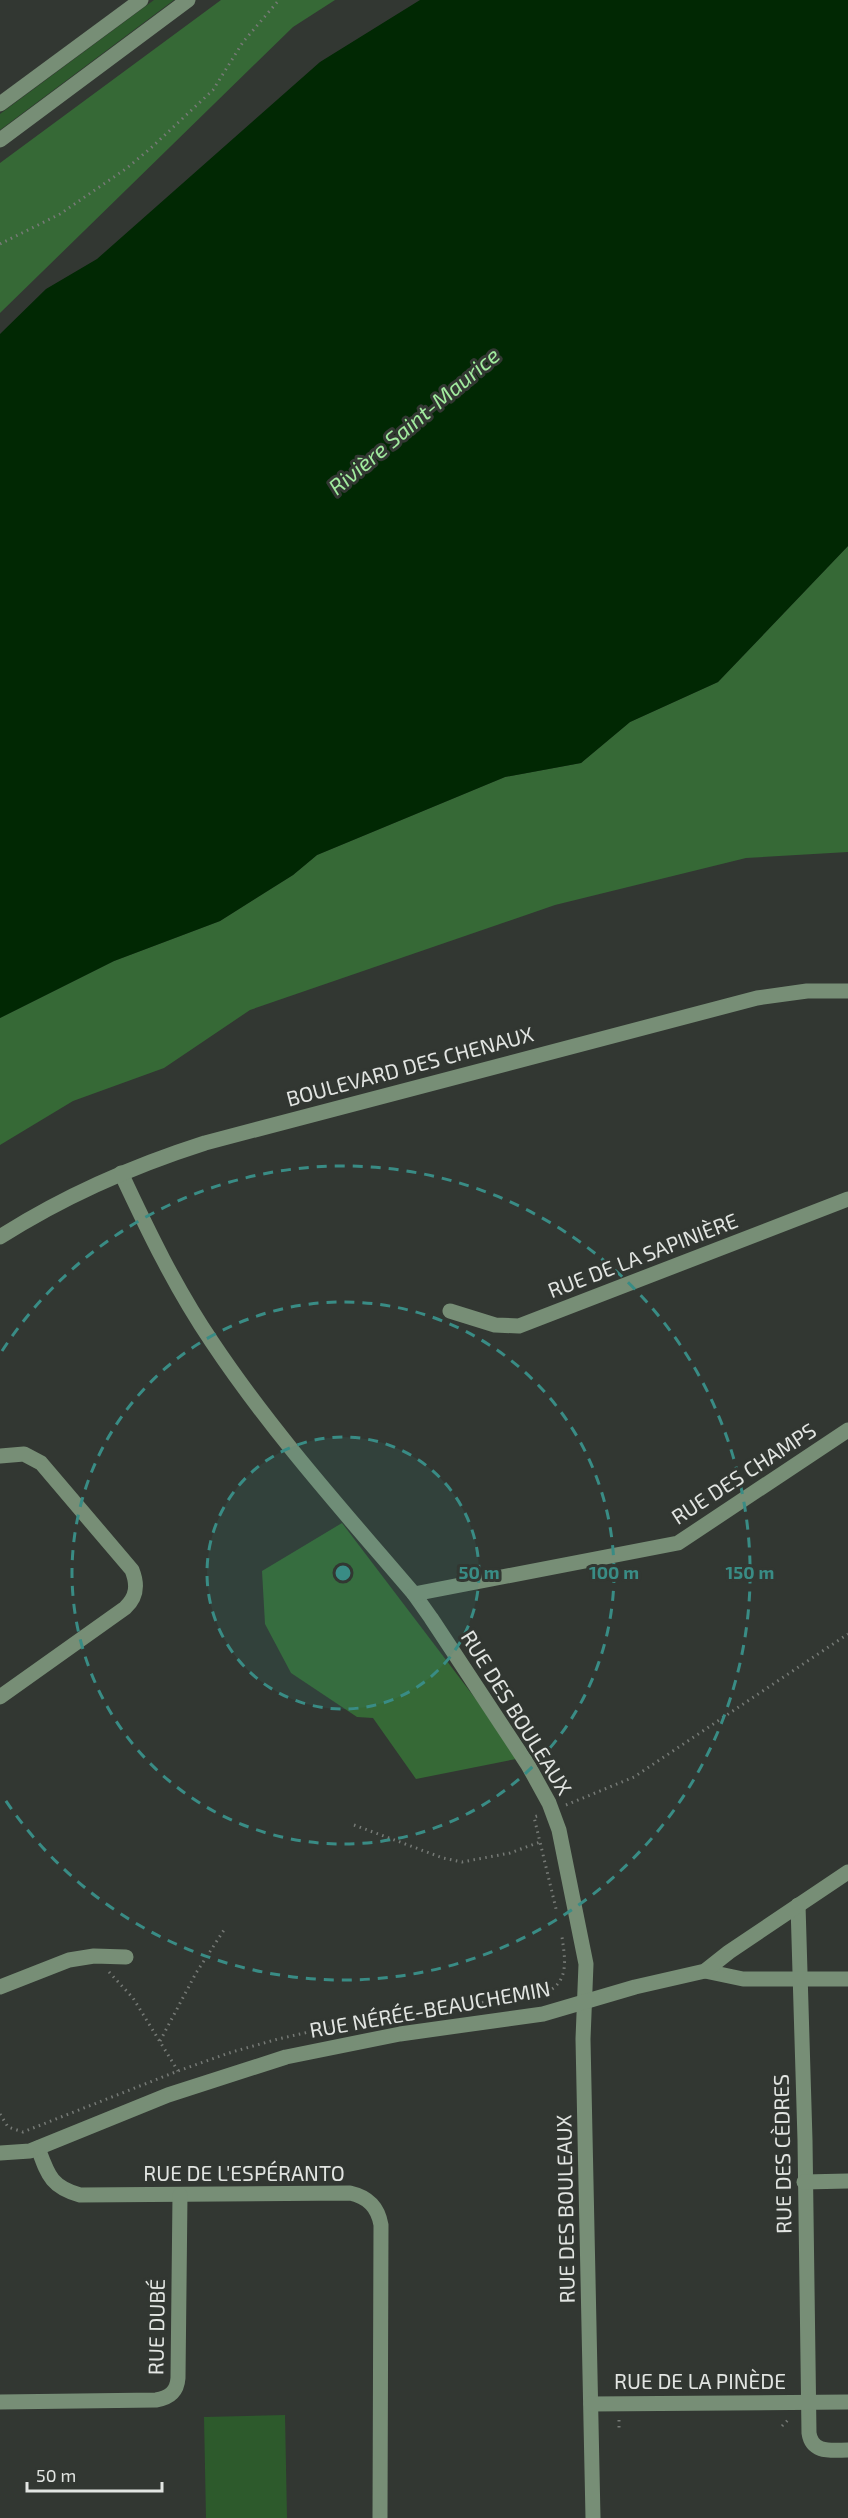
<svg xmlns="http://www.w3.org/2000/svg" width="848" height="2518" font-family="'Exo 2',sans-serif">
<rect width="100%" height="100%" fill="#323732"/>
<g fill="#2d5a2c">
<path d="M 154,0 L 174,0 L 0,130 L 0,114 Z"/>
<path d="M 285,2415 L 287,2518 L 206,2518 L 204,2417 Z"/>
</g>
<g fill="#366936">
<path d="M 221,0 L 335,0 L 293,27 L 0,313 L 0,163 Z"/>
<path d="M 848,546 L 848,852 L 746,858 L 555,905 L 250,1010 L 164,1068 L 73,1101 L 0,1145 L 0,1018 L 114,961 L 220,921 L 293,875 L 317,855 L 505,777 L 581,763 L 630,722 L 718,682 Z"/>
<path d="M 342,1523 L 478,1702 L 516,1759 L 416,1779 L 373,1718 L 357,1717 L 291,1673 L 265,1624 L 262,1571 Z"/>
</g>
<path fill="#012803" d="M 420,0 L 848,0 L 848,546 L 718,682 L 630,722 L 581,763 L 505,777 L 317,855 L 293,875 L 220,921 L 114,961 L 0,1018 L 0,334 L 46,289 L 97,259 L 320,62 Z"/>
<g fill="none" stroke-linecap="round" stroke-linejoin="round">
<g stroke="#767a76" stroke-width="3" stroke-dasharray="1.5 4.5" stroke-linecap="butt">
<path d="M 0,244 L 60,214 L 127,168 L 152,147 L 213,90 L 243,42 L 279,0"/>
<path d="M 566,1805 L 634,1777 L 848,1634"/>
<path d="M 537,1816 L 534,1817 L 557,1913"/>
<path d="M 354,1825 L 443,1858 L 462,1862 L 510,1853 L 540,1842"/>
<path d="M 109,1972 L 133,1998 L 178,2071"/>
<path d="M 160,2041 L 196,1973 L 224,1930"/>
<path d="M 0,2114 L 8,2127 L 23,2132 L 178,2071 L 232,2052 L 278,2039 L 353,2022 L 545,1993 C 570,1982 565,1959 562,1937"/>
<path d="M 619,2420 L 619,2430"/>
<path d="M 782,2426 L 789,2419"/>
</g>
<g stroke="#778e76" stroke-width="15">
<path d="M 0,104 L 141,0"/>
<path d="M 0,140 L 188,0"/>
<path d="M 121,1173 C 148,1231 176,1289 212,1342 C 272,1432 344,1512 414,1594 L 431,1618 L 528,1765 L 549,1803 L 559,1830 L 586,1964 L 583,2039 L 593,2518"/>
<path d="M 0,1237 C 64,1196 133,1166 205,1143 L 757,998 L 807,991 L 848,991"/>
<path d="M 450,1311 L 495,1325 L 519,1326 L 848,1199"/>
<path d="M 0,1456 L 24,1454 L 41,1463 L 132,1570 C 138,1585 137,1597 125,1608 L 0,1697"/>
<path d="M 414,1594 L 678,1543 L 848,1430"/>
<path d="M 798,1905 L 805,2140 L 809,2433 C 812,2454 832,2450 848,2450"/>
<path d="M 705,1971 L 743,1979 L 848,1979"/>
<path d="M 0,1987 L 69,1960 L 94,1956 L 126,1957"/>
<path d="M 38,2148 C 48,2175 51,2187 80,2195 L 350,2193 C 368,2197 378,2207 381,2225 L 380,2518"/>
<path d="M 0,2153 L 30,2151 L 168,2095 L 286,2057 L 400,2034 L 543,2014 L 635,1987 L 705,1971 L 729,1952 L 848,1872"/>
<path d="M 804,2182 L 848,2181"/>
<path d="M 0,2402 L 156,2400 C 169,2398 177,2392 178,2378 L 180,2195"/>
<path d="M 591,2404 L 848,2402"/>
</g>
</g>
<circle cx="343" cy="1573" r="136" fill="#398c85" fill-opacity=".12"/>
<g fill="none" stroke="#398c85" stroke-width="3" stroke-dasharray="10 8">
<circle cx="343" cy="1573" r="136"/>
<circle cx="343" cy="1573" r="271"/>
<path d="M2 1351A407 407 0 1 1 2 1795"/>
</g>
<g text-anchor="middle" stroke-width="6" stroke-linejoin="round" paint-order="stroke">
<g font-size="21" fill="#e2e5e2" stroke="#323732">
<text transform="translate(410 1067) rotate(-15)" y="7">BOULEVARD DES CHENAUX</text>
<text transform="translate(643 1256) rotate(-21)" y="7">RUE DE LA SAPINIÈRE</text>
<text transform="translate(744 1474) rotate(-33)" y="7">RUE DES CHAMPS</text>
<text transform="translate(516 1713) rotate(58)" y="7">RUE DES BOULEAUX</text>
<text transform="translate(430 2010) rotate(-10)" y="7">RUE NÉRÉE-BEAUCHEMIN</text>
<text transform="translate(783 2154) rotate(-91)" y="7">RUE DES CÈDRES</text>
<text x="244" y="2181">RUE DE L'ESPÉRANTO</text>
<text transform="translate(566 2209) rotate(-91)" y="7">RUE DES BOULEAUX</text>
<text transform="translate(157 2327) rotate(-89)" y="7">RUE DUBÉ</text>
<text x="700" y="2389">RUE DE LA PINÈDE</text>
</g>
<g font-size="22" font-style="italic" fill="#a1eb9e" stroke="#323732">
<text transform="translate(414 421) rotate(-40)" y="8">Rivière Saint-Maurice</text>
</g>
</g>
<circle cx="343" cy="1573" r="9" fill="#398c85" stroke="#323732" stroke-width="3"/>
<g font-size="18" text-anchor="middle" font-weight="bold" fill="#398c85" stroke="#323732" stroke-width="6" stroke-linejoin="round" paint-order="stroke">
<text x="479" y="1579">50 m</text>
<text x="614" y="1579">100 m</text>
<text x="750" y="1579">150 m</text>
</g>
<path d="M27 2482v9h135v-9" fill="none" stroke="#e2e5e2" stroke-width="3"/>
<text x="36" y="2482" font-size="18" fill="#e2e5e2" stroke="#323732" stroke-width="4.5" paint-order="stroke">50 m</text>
</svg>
